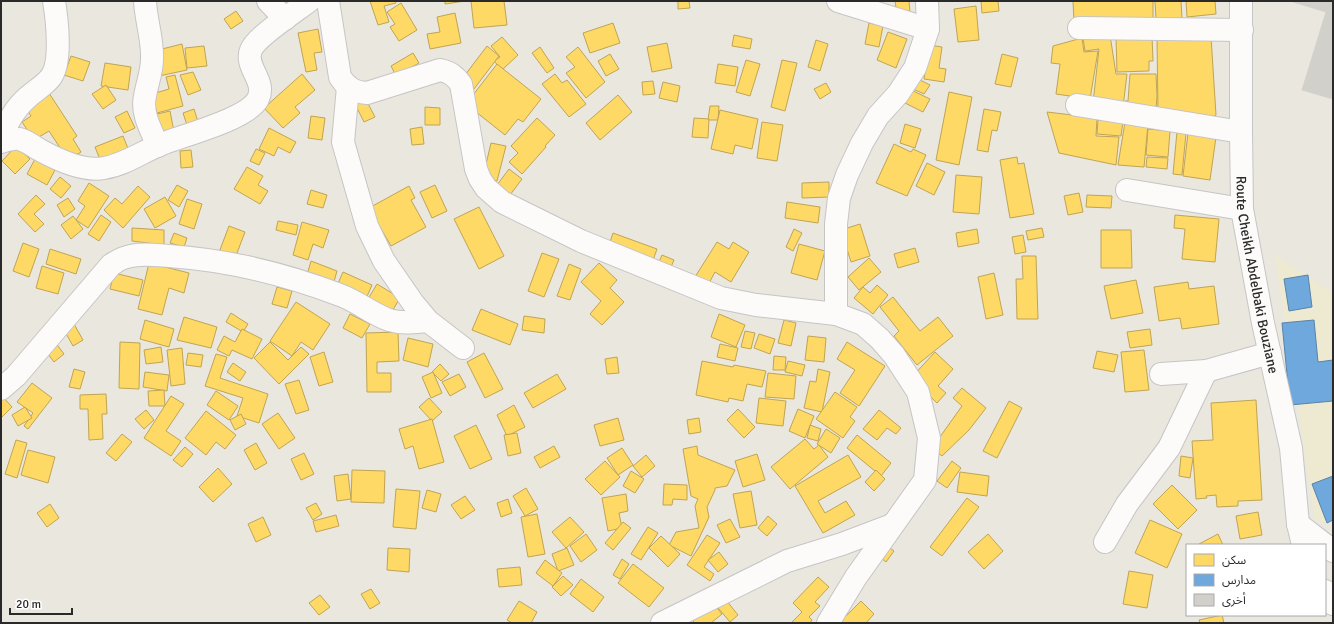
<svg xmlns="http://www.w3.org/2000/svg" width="1334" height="624" font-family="Signika,'Noto Sans Arabic',sans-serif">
<rect width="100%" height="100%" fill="#eae7de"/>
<path fill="#eeead2" d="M 1275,255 L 1333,293 L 1333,524 L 1315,520 Z"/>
<g fill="#ffd966" stroke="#bfa454">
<path d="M 370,1 L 395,1 L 396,3 L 384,6 L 389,22 L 378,25 Z"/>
<path d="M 445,1 L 465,1 L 445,4 Z"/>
<path d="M 471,1 L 504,1 L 507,25 L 474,28 Z"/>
<path d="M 678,1 L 689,1 L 690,8 L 678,9 Z"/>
<path d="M 895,1 L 909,1 L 910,12 L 897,14 Z"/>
<path d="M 981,1 L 998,1 L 999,11 L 982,13 Z"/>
<path d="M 1073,1 L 1153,1 L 1153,19 L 1074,22 Z"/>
<path d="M 1155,1 L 1181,1 L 1182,18 L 1156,19 Z"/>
<path d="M 1186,1 L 1215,1 L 1216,14 L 1187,17 Z"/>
<path d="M 401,3 L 417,30 L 399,41 L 390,27 L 395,24 L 387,12 Z"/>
<path d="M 976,6 L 979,40 L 958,42 L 954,9 Z"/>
<path d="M 236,11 L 243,21 L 231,29 L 224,19 Z"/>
<path d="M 455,13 L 461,43 L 430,49 L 427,34 L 440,32 L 437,17 Z"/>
<path d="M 613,23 L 620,43 L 590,53 L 583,33 Z"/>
<path d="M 869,23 L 883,26 L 879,47 L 865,44 Z"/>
<path d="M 318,29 L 322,52 L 314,53 L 317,70 L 306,72 L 298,33 Z"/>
<path d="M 888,32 L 907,39 L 896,68 L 877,60 Z"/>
<path d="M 734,35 L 752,39 L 750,49 L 732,46 Z"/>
<path d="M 1110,35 L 1116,74 L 1127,74 L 1123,107 L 1093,103 L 1099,49 L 1085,51 L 1083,38 Z"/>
<path d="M 1152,36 L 1153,61 L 1149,61 L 1149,71 L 1117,72 L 1116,38 Z"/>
<path d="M 502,37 L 518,55 L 502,70 L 494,61 L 500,57 L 491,46 Z"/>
<path d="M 1211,37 L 1216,115 L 1208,120 L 1158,112 L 1157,38 Z"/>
<path d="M 1082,38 L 1084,52 L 1098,51 L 1090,99 L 1056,94 L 1060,64 L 1051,63 L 1053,46 Z"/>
<path d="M 816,40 L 828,44 L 820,71 L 808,67 Z"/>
<path d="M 667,43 L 672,68 L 652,72 L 647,47 Z"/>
<path d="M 182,44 L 187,70 L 159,76 L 154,51 Z"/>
<path d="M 929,45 L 942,47 L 939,68 L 946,69 L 944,82 L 924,79 Z"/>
<path d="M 204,46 L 207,66 L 187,68 L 185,48 Z"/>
<path d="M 487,46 L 499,56 L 474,89 L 462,79 Z"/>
<path d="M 540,47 L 554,68 L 547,73 L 532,53 Z"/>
<path d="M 578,47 L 605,82 L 586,98 L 566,73 L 575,67 L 566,57 Z"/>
<path d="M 413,53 L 419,63 L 396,76 L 391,66 Z"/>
<path d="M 610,54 L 619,69 L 606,76 L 598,61 Z"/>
<path d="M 1002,54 L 1018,58 L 1011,87 L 995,84 Z"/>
<path d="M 71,56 L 90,62 L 83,81 L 64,75 Z"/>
<path d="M 746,60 L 760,64 L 750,96 L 736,92 Z"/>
<path d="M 782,60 L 797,63 L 785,111 L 771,107 Z"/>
<path d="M 105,63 L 131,67 L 128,90 L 101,86 Z"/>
<path d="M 497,64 L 541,99 L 523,122 L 518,119 L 505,135 L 466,104 Z"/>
<path d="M 718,64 L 738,67 L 735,86 L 715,83 Z"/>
<path d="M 193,72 L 201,90 L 188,95 L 180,75 Z"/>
<path d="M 302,74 L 315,90 L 295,107 L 300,113 L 283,128 L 264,108 Z"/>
<path d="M 555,74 L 562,83 L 567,80 L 586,104 L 569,117 L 542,84 Z"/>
<path d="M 1130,74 L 1156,74 L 1157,96 L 1156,109 L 1125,107 L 1125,101 L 1128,101 Z"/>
<path d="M 175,75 L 183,106 L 157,113 L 152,94 L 169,89 L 166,77 Z"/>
<path d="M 920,80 L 930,85 L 924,94 L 913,89 Z"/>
<path d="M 653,81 L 655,94 L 643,95 L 642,82 Z"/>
<path d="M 663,82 L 680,86 L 677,102 L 659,98 Z"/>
<path d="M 826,83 L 831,92 L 820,99 L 814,89 Z"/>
<path d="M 106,85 L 116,100 L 103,109 L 92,94 Z"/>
<path d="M 909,89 L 930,99 L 923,112 L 903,102 Z"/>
<path d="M 47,90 L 77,136 L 73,139 L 81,152 L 68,160 L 49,131 L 34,140 L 22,122 L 31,116 L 24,105 Z"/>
<path d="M 949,92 L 972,97 L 959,165 L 936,160 Z"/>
<path d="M 618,95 L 632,112 L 600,140 L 586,123 Z"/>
<path d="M 364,96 L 375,117 L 364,122 L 354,102 Z"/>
<path d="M 710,106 L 719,106 L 718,120 L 708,120 Z"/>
<path d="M 425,107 L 440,108 L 440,125 L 425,125 Z"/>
<path d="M 194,109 L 199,125 L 188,128 L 183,113 Z"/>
<path d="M 984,109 L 1001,112 L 997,131 L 992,130 L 988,152 L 977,150 Z"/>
<path d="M 720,110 L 758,119 L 752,149 L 735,145 L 733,154 L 711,149 Z"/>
<path d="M 127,111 L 135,128 L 124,133 L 115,117 Z"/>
<path d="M 170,111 L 175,137 L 158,140 L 153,115 Z"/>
<path d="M 1047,112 L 1097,118 L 1096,136 L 1119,137 L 1116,165 L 1059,153 Z"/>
<path d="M 311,116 L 325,118 L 322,140 L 308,138 Z"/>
<path d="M 537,118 L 555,135 L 545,146 L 546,147 L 522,174 L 509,162 L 518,153 L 511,146 Z"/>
<path d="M 694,118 L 709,119 L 708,138 L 692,137 Z"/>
<path d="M 1098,120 L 1123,121 L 1121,136 L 1097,134 Z"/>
<path d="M 762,122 L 783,125 L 777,161 L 757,158 Z"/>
<path d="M 1125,122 L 1148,124 L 1144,167 L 1118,165 Z"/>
<path d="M 905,124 L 921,129 L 915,148 L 900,143 Z"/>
<path d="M 422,127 L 424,144 L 412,145 L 410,129 Z"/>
<path d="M 269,128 L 296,142 L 290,153 L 278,147 L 274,156 L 259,149 Z"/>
<path d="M 1148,129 L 1170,131 L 1168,157 L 1146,155 Z"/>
<path d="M 1177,132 L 1186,133 L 1182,175 L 1173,174 Z"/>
<path d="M 1188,133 L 1216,137 L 1210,180 L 1183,176 Z"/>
<path d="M 123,136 L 129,151 L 101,162 L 95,147 Z"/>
<path d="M 491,143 L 506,146 L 497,181 L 483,177 Z"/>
<path d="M 894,144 L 911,152 L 913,149 L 926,155 L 907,196 L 876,183 Z"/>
<path d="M 16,146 L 30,159 L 15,174 L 2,161 Z"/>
<path d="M 256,149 L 265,153 L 259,165 L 250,161 Z"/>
<path d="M 191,150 L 193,167 L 181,168 L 180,151 Z"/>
<path d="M 1017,157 L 1018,164 L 1024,163 L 1034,214 L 1010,218 L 1000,160 Z"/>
<path d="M 1147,157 L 1168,158 L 1167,169 L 1146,167 Z"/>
<path d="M 35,159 L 55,170 L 47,185 L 27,174 Z"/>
<path d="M 927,163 L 945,172 L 934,195 L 916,186 Z"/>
<path d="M 247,167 L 263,176 L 258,185 L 268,191 L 260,204 L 234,189 Z"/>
<path d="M 509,169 L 522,179 L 510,195 L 497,185 Z"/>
<path d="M 956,175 L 982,177 L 979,214 L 953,212 Z"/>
<path d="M 60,177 L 71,186 L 61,198 L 50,189 Z"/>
<path d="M 829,182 L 829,197 L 802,198 L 802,183 Z"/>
<path d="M 89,183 L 109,196 L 88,228 L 76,220 L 85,206 L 78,201 Z"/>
<path d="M 177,185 L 188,191 L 179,207 L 168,200 Z"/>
<path d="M 435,185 L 447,211 L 432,218 L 420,192 Z"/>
<path d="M 138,186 L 150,197 L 123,228 L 104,210 L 115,198 L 122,204 Z"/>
<path d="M 409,186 L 415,198 L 411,200 L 426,227 L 391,246 L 369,208 Z"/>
<path d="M 311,190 L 327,195 L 323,208 L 307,204 Z"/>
<path d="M 1079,193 L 1083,212 L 1068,215 L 1064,196 Z"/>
<path d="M 36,195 L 45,204 L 34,214 L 44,224 L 35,232 L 18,214 Z"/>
<path d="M 1087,195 L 1112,196 L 1111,208 L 1086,207 Z"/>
<path d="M 165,197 L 176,216 L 155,228 L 144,209 Z"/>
<path d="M 68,198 L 75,209 L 64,217 L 57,205 Z"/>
<path d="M 187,199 L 202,204 L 194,229 L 179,224 Z"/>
<path d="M 787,202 L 820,207 L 818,223 L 785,218 Z"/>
<path d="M 479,207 L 504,256 L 479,269 L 454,219 Z"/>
<path d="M 101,215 L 111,222 L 99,241 L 88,234 Z"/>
<path d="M 1175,215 L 1219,219 L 1215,262 L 1182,259 L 1185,229 L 1174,228 Z"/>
<path d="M 73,216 L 83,229 L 71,239 L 61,225 Z"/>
<path d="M 278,221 L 298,225 L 296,235 L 276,230 Z"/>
<path d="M 302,222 L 329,230 L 323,248 L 313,244 L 308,260 L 293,255 Z"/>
<path d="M 860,224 L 870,256 L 851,262 L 841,230 Z"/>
<path d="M 229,226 L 245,232 L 234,261 L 218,255 Z"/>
<path d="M 132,228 L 164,230 L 164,245 L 132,241 Z"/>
<path d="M 1042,228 L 1044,237 L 1028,240 L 1026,231 Z"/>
<path d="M 794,229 L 802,233 L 793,251 L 786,247 Z"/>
<path d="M 977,229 L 979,243 L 958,247 L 956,233 Z"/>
<path d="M 1101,230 L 1131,230 L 1132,268 L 1101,268 Z"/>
<path d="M 174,233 L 187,238 L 184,247 L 170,243 Z"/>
<path d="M 613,233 L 657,249 L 652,263 L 608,248 Z"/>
<path d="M 1023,235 L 1026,252 L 1015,254 L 1012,237 Z"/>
<path d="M 717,242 L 729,249 L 733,242 L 749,252 L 731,282 L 715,272 L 708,285 L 695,277 Z"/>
<path d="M 23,243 L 39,249 L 29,277 L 13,271 Z"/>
<path d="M 799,244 L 825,251 L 817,280 L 791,273 Z"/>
<path d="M 915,248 L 919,262 L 898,268 L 894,254 Z"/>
<path d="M 50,249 L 81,259 L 76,274 L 46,264 Z"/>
<path d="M 542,253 L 559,259 L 544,297 L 528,291 Z"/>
<path d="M 662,255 L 674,260 L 668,274 L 656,269 Z"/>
<path d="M 1022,256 L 1036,256 L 1038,319 L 1017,319 L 1016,279 L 1023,279 Z"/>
<path d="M 869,258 L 881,272 L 859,290 L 848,277 Z"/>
<path d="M 311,261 L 337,271 L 333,285 L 307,275 Z"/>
<path d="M 149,263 L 189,273 L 184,293 L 169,288 L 162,315 L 138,309 Z"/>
<path d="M 599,263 L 617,280 L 610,288 L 624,302 L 602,325 L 590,314 L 601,301 L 581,282 Z"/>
<path d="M 569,264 L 581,269 L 570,300 L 557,296 Z"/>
<path d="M 42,266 L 64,273 L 58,294 L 36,288 Z"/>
<path d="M 343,272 L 372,285 L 365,301 L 336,288 Z"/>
<path d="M 114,273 L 143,280 L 139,296 L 110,289 Z"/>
<path d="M 994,273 L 1003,315 L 986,319 L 978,277 Z"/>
<path d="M 1136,280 L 1143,313 L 1111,319 L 1104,286 Z"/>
<path d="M 1188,282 L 1189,289 L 1214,286 L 1219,324 L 1182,329 L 1180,318 L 1159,321 L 1154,287 Z"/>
<path d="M 377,284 L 400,298 L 391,313 L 368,299 Z"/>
<path d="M 877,285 L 888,295 L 873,314 L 854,298 L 863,287 L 870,293 Z"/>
<path d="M 277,287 L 292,291 L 287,308 L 272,304 Z"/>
<path d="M 893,297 L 920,331 L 938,317 L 953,336 L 917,365 L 894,336 L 899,331 L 880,307 Z"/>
<path d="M 296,302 L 330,324 L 313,350 L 301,342 L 292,356 L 270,341 Z"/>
<path d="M 481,309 L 518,324 L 510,345 L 472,330 Z"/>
<path d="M 231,313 L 248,324 L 243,332 L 226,322 Z"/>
<path d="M 350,314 L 370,324 L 362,338 L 343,328 Z"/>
<path d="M 719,314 L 745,325 L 736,347 L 711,337 Z"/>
<path d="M 524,316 L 545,319 L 544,333 L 522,330 Z"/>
<path d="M 184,317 L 217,327 L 211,348 L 177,340 Z"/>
<path d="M 145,320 L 174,329 L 169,347 L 140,339 Z"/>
<path d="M 784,320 L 796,323 L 791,346 L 778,343 Z"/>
<path d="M 74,324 L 83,340 L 73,346 L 64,330 Z"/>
<path d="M 242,329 L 262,339 L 252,359 L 232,350 L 229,356 L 217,350 L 224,336 L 235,342 Z"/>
<path d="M 1150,329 L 1152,345 L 1130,348 L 1127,332 Z"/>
<path d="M 745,331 L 755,333 L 751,349 L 741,347 Z"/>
<path d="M 398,332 L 399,361 L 377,362 L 377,373 L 391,373 L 391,392 L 367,392 L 366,333 Z"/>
<path d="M 759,334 L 775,339 L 770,354 L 754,348 Z"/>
<path d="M 808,336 L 826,338 L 824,362 L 805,360 Z"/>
<path d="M 408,338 L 433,344 L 428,367 L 403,360 Z"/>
<path d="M 55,342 L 64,354 L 54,362 L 45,350 Z"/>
<path d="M 120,342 L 140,343 L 139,389 L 119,388 Z"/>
<path d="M 270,342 L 288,360 L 301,347 L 309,354 L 279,384 L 254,358 Z"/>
<path d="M 847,342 L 885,366 L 859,406 L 840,393 L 855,370 L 837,359 Z"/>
<path d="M 720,344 L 738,348 L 735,361 L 717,357 Z"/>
<path d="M 161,347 L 163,362 L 146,364 L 144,350 Z"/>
<path d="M 182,348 L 185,384 L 171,386 L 167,350 Z"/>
<path d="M 1144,350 L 1149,390 L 1125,392 L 1121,352 Z"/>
<path d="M 1097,351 L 1118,355 L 1114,372 L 1093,368 Z"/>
<path d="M 324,352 L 333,382 L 319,386 L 310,357 Z"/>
<path d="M 935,352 L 953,369 L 938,386 L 946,393 L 937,403 L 911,378 Z"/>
<path d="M 188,353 L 203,355 L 201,367 L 186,365 Z"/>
<path d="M 484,353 L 503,389 L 485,398 L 467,362 Z"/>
<path d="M 216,354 L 227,357 L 220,378 L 268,394 L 259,423 L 237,416 L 243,398 L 205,386 Z"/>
<path d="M 774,356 L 786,357 L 785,370 L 773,370 Z"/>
<path d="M 617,357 L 619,373 L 607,374 L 605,359 Z"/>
<path d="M 702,361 L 733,367 L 734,365 L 766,371 L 762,387 L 747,384 L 743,401 L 729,398 L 728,402 L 696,395 Z"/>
<path d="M 788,361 L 805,365 L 802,376 L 785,372 Z"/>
<path d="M 233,363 L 246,372 L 240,381 L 227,372 Z"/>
<path d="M 440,364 L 449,374 L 441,381 L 432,372 Z"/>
<path d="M 74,369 L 85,372 L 80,389 L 69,387 Z"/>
<path d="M 818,369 L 830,372 L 822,412 L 804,408 L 810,381 L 816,382 Z"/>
<path d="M 145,372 L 169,375 L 167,391 L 143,387 Z"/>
<path d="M 433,372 L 442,393 L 431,398 L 422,377 Z"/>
<path d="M 768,373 L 796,376 L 794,399 L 765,397 Z"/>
<path d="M 459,374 L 466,387 L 450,396 L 442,382 Z"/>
<path d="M 557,374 L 566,389 L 533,408 L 524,393 Z"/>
<path d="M 299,380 L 309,410 L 296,414 L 285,384 Z"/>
<path d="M 32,383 L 52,398 L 28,429 L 24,426 L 33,413 L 17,402 Z"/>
<path d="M 962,388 L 986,408 L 969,430 L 942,456 L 932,448 L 962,406 L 953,398 Z"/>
<path d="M 164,390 L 165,406 L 149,406 L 148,391 Z"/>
<path d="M 216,391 L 238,406 L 229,420 L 207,405 Z"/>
<path d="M 835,392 L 857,407 L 850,417 L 855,421 L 843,438 L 816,419 Z"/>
<path d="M 106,394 L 107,414 L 102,414 L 103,439 L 89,440 L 88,409 L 80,409 L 80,395 Z"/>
<path d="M 2,396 L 12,407 L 2,417 L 1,415 L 1,398 Z"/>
<path d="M 171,396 L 184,404 L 166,431 L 181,441 L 171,456 L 144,438 Z"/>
<path d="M 429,398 L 442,412 L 432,421 L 419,407 Z"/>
<path d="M 759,398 L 786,401 L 783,426 L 756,423 Z"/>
<path d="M 1256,400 L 1262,500 L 1238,501 L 1238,506 L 1217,507 L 1216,495 L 1206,496 L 1207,498 L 1196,499 L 1192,441 L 1213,440 L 1211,403 Z"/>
<path d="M 1009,401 L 1022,408 L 997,458 L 983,451 Z"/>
<path d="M 514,405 L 525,427 L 507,436 L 497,415 Z"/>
<path d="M 25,407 L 32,418 L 18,426 L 12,415 Z"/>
<path d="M 738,409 L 755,427 L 744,438 L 727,420 Z"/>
<path d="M 798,409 L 814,416 L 805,438 L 789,431 Z"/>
<path d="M 146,410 L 154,420 L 144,429 L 135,419 Z"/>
<path d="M 879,410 L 901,428 L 896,434 L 887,428 L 877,440 L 863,429 Z"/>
<path d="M 206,411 L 236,435 L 225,449 L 216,442 L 206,455 L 185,438 Z"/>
<path d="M 278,413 L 295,438 L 279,449 L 262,424 Z"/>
<path d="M 241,414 L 246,424 L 235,430 L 230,420 Z"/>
<path d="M 618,418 L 624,440 L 600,446 L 594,425 Z"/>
<path d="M 699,418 L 701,432 L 689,434 L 687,420 Z"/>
<path d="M 432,419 L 444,462 L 419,469 L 413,446 L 405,449 L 399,429 Z"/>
<path d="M 476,425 L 492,459 L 470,469 L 454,436 Z"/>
<path d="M 810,425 L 821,429 L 818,441 L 807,438 Z"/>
<path d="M 826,429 L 840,438 L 831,453 L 817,444 Z"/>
<path d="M 517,433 L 521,453 L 508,456 L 504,435 Z"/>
<path d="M 122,434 L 132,442 L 116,461 L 106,453 Z"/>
<path d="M 857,435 L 891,463 L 881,476 L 847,448 Z"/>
<path d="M 805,439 L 814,449 L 819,445 L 828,457 L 790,489 L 771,467 Z"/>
<path d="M 16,440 L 27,443 L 17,478 L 5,474 Z"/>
<path d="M 256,443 L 267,463 L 255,470 L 244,450 Z"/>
<path d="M 554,446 L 560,457 L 540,468 L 534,457 Z"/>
<path d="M 697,446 L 698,455 L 735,470 L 727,486 L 715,488 L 715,490 L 707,507 L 709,517 L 691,556 L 669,545 L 676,532 L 699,528 L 695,506 L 698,499 L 691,496 L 683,449 Z"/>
<path d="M 185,447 L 193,454 L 182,467 L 173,460 Z"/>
<path d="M 622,448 L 633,465 L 618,475 L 607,458 Z"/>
<path d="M 28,450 L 55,457 L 48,483 L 21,475 Z"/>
<path d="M 304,453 L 314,474 L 301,480 L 291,459 Z"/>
<path d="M 757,454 L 765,480 L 743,487 L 735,461 Z"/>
<path d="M 646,455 L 655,466 L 642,477 L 633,466 Z"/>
<path d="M 848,455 L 861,477 L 818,501 L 825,513 L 846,501 L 855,515 L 823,533 L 795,486 Z"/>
<path d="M 1181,456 L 1193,458 L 1190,478 L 1179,476 Z"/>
<path d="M 605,461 L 620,477 L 601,495 L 585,479 Z"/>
<path d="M 952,461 L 961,468 L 947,488 L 937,481 Z"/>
<path d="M 218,468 L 232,484 L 213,502 L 199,487 Z"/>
<path d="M 352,470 L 385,471 L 384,503 L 351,502 Z"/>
<path d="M 876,470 L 885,479 L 874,491 L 865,482 Z"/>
<path d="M 631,471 L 644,479 L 635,493 L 623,486 Z"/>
<path d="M 960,472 L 989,476 L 987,496 L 957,492 Z"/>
<path d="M 348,474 L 351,499 L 337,501 L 334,476 Z"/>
<path d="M 664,484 L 687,485 L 687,500 L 673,499 L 672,505 L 663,505 Z"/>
<path d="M 1172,485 L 1197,510 L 1178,529 L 1153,504 Z"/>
<path d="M 526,488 L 538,509 L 525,516 L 513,496 Z"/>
<path d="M 396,489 L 420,491 L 416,529 L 393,527 Z"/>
<path d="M 427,490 L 441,494 L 436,512 L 422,508 Z"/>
<path d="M 751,491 L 757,525 L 740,528 L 733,494 Z"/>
<path d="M 626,494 L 628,511 L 619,513 L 622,528 L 608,531 L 602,498 Z"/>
<path d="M 465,496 L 475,510 L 461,519 L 451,505 Z"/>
<path d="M 967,498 L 979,507 L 942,556 L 930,547 Z"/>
<path d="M 508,499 L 512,513 L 501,517 L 497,503 Z"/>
<path d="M 316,503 L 322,514 L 313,520 L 306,508 Z"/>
<path d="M 50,504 L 59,518 L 47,527 L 37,513 Z"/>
<path d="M 1258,512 L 1262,535 L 1240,539 L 1236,516 Z"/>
<path d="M 537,514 L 545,554 L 528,557 L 521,517 Z"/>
<path d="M 336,515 L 339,526 L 316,532 L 313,521 Z"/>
<path d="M 768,516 L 777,524 L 767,536 L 758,528 Z"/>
<path d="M 263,517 L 271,535 L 256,542 L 248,524 Z"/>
<path d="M 570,517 L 584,532 L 566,548 L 552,532 Z"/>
<path d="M 730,519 L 740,537 L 726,543 L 717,525 Z"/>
<path d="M 1150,520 L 1182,534 L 1167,568 L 1135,553 Z"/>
<path d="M 623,522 L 631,528 L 613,550 L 605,543 Z"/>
<path d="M 648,527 L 658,533 L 641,560 L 631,554 Z"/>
<path d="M 586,534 L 597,550 L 581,562 L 570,546 Z"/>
<path d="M 988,534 L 1003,551 L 984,569 L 968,552 Z"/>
<path d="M 1218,534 L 1223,545 L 1200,545 L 1199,544 Z"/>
<path d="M 707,535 L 720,543 L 704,567 L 714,574 L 710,581 L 687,565 Z"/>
<path d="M 661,536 L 680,554 L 668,567 L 649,548 Z"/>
<path d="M 883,543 L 894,551 L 886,562 L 875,553 Z"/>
<path d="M 388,548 L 410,549 L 409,572 L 387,570 Z"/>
<path d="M 567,548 L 574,565 L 558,571 L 552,554 Z"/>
<path d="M 719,552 L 728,564 L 718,572 L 708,560 Z"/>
<path d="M 622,559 L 629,564 L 620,579 L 613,575 Z"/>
<path d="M 545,560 L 562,573 L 553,586 L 536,573 Z"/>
<path d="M 633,564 L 664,588 L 649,607 L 618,583 Z"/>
<path d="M 520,567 L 522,585 L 499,587 L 497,569 Z"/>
<path d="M 1129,571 L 1153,575 L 1147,608 L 1123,604 Z"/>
<path d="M 563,576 L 573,585 L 561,596 L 552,587 Z"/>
<path d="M 818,577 L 829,587 L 815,602 L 820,606 L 809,617 L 812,620 L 810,623 L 791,623 L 802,612 L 793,603 Z"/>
<path d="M 581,579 L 604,597 L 593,612 L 570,594 Z"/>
<path d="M 371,589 L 380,603 L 370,609 L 361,594 Z"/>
<path d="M 320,595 L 330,607 L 319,615 L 309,603 Z"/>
<path d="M 722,595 L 738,615 L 730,622 L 713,602 Z"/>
<path d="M 519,601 L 537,612 L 531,623 L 512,623 L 507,620 Z"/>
<path d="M 861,601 L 874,614 L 866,623 L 839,623 Z"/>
<path d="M 712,602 L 722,614 L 711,623 L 695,623 L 692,620 Z"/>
<path d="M 1222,615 L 1224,623 L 1200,623 L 1199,620 Z"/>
</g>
<g fill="#6fa8dc" stroke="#5a82a7">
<path d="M 1308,275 L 1312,307 L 1289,311 L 1284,279 Z"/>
<path d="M 1314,320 L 1318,362 L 1333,360 L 1333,401 L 1290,405 L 1282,323 Z"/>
<path d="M 1333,476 L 1333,520 L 1327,523 L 1312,484 Z"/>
</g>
<path fill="#d2d0ca" stroke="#d4d2cb" d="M 1290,1 L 1333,1 L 1333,99 L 1302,90 L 1326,12 Z"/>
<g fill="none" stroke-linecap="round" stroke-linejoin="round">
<defs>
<g id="street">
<path d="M 145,1 C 146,21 153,40 152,59 C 152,72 147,84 145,96 C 141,113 151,130 158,146"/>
<path d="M 268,1 L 285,19"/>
<path d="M 838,1 L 928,29"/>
<path d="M 1079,28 L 1242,30"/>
<path d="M 348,87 L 343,142 L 367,226 L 384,261 L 413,303 L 428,321 L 463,348"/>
<path d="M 1077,105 L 1241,132"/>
<path d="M 1,137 C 8,122 15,108 28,97 C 36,90 45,85 51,77 C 62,62 57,19 54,1"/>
<path d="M 1,142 C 7,140 13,138 19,139 C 26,140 34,147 40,150 C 58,160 83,172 104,168 C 123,165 139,154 157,146 C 179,136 247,120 258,99 C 267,81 244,67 251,50 C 256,37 296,11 309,1"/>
<path d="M 1127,190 L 1242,209"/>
<path d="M 836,314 L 836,224 L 839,198 L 847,175 L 862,143 L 878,116 L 898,94 L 915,68 L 928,29 L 927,1"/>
<path d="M 1161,374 L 1206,371 L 1270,353"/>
<path d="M 1,389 L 16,376 L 111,265 C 116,262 121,258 127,257 C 140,253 155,255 169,256 C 228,260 285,274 340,295 C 357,301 372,314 389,320 C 402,324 415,322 428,321"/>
<path d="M 1298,524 L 1333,551"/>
<path d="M 1105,542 L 1127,504 L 1169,448 L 1206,371"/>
<path d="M 662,623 L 787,561 L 842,544 L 892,525"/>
</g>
<g id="secondary">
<path d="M 328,1 L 340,77 C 347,88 354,92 367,93 L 440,70 C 450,72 455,76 461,84 L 476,169 L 480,179 L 486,188 L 502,202 L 581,241 L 721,298 L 756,305 L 836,314 L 863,324 L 880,339 L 894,355 L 918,392 L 929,438 L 925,480 L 856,577 L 828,623"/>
<path id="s1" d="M 1241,1 L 1241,132 L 1242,209 L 1263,323 L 1291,448 L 1298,524 L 1303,545"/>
<path d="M 1325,591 L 1333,604"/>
</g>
</defs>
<use href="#street" stroke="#c6c5c5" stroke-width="24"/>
<use href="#secondary" stroke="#c6c5c5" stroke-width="24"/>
<use href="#street" stroke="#fcfbfa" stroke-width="22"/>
<use href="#secondary" stroke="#fcfbfa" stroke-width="22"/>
</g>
<g text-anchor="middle" stroke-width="4" stroke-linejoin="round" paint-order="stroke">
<g font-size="14" fill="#2a2a2a" stroke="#fff">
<text dy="5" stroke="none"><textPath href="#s1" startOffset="275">Route Cheikh Abdelbaki Bouziane</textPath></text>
</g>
</g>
<rect width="1334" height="624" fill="none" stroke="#2a2a2a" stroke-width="4"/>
<rect x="1186" y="544" width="140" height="72" fill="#ffffff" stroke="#aaaaaa"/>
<rect x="1194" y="554" width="20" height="12" fill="#ffd966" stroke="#aaaaaa"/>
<text x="1222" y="564" font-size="12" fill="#2a2a2a">سكن</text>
<rect x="1194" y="574" width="20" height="12" fill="#6fa8dc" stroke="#aaaaaa"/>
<text x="1222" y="584" font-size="12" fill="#2a2a2a">مدارس</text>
<rect x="1194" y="594" width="20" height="12" fill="#d2d0ca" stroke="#aaaaaa"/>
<text x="1222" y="604" font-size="12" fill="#2a2a2a">أخرى</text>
<path d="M10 608v6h62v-6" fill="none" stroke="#2a2a2a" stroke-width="2"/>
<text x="16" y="608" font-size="12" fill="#2a2a2a" stroke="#ffffff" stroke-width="3" paint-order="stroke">20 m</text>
</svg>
